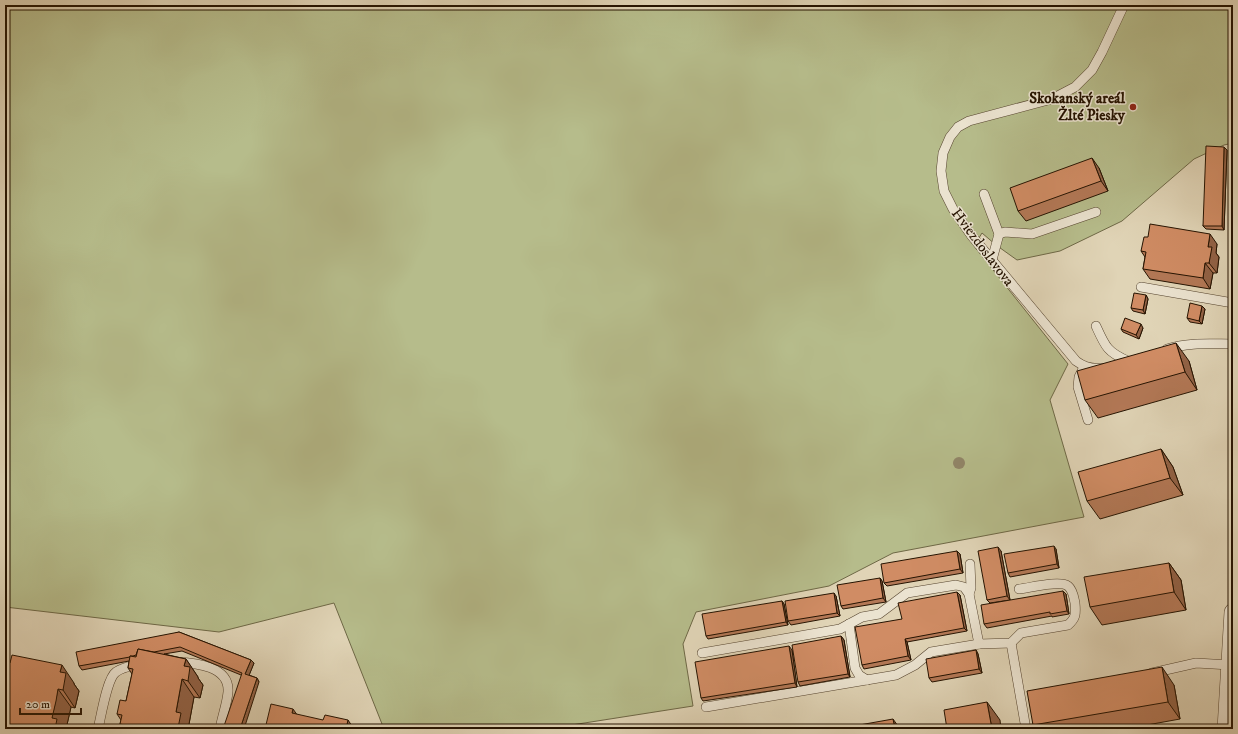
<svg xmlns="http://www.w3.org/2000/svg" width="1238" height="734" font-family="'IM FELL DW Pica',serif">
<rect width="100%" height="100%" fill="#e0d4b6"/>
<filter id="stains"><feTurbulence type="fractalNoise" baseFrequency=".005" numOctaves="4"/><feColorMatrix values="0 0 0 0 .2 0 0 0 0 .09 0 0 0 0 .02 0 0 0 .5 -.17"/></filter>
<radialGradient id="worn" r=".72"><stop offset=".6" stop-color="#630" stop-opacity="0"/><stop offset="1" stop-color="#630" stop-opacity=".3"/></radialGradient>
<path fill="#b6bc8b" stroke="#6e6846" d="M 5,5 L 1233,5 L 1233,143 L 1224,145 L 1194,159 L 1122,221 L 1060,251 L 1017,260 L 996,245 L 982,233 L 974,246 L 1068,364 L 1050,400 L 1084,517 L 893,553 L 829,586 L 696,612 L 683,644 L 693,706 L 546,729 L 384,729 L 334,603 L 219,632 L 5,607 Z"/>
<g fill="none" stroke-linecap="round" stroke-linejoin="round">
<defs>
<g id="lane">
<path d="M 984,194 L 999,234 L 992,260"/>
<path d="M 999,234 L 1005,232 L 1032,234 L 1096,212"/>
<path d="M 1141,287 L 1233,303"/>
<path d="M 1096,326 C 1105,346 1107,352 1128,361"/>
<path d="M 1167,349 C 1188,342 1211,344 1233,344"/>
<path d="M 1084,367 L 1079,377 L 1078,387 L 1088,420"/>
<path d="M 1101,368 C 1091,369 1084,367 1076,361 L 971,235 L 953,209 L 944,191 L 941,171 L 943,153 L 950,137 L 958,127 L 969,121 L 1052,99 L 1075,87 L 1092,70 L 1102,52 L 1124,5"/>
<path d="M 969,594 L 971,588 L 970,564"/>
<path d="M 849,624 L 855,668 L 859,675 L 867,680"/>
<path d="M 1011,643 L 1026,729"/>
<path d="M 702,653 L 840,629 L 862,617 L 879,614 L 907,593 L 956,585 L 964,587 L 969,594 L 979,644 L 1011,643 L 1021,633 L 1068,625 C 1076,618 1076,614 1075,603 C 1074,598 1073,590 1068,586 C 1060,580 1029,588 1019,589"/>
<path d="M 177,662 C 195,663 230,666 228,692 C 227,704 222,717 220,729"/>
<path d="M 1152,673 L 1196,663 L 1230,665"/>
<path d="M 706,707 L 896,675 L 915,665 L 931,652 L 979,644"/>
<path d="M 98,729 C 101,717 107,678 116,672 C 123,667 132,666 140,664"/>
</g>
<path id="street" d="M 1226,729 L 1233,612"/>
</defs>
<use href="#lane" stroke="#54432e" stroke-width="10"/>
<use href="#street" stroke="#54432e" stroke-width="18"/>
<use href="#lane" stroke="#ebe3d0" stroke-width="9"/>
<use href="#street" stroke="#ebe3d0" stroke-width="17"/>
</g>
<circle fill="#918669" cx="959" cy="463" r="6"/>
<g fill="#b37856" stroke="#251301">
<path d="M 1224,147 L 1227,150 L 1224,230 L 1206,229 L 1203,226 Z"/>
<path d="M 1099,168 L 1108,191 L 1026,221 L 1018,211 Z"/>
<path d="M 1217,244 L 1216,253 L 1219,257 L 1217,273 L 1213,273 L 1210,289 L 1150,279 L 1143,269 L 1145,257 L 1141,251 Z"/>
<path d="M 1146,295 L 1148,299 L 1145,314 L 1133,311 L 1131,308 Z"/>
<path d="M 1205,309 L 1202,324 L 1190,322 L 1187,318 Z"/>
<path d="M 1143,328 L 1139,339 L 1123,332 L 1121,329 Z"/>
<path d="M 1189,361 L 1197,390 L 1098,418 L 1085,400 Z"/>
<path d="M 1161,449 L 1173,467 L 1183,495 L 1100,519 L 1087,501 Z"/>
<path d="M 1056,549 L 1059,568 L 1010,577 L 1008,573 Z"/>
<path d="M 957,551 L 960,554 L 963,573 L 887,586 L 884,583 Z"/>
<path d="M 1001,551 L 1010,600 L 990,603 L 987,600 Z"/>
<path d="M 1169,563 L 1181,580 L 1186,610 L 1102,625 L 1090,607 Z"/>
<path d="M 880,578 L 882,581 L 886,602 L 843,609 L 841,606 Z"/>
<path d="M 1063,591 L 1066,594 L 1069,614 L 1052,617 L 1052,616 L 987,628 L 984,624 Z"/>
<path d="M 960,595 L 967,631 L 907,642 L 911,660 L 864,669 L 862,665 L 902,619 Z"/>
<path d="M 836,596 L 840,616 L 791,625 L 788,621 Z"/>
<path d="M 782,601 L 784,604 L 788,625 L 708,639 L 706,636 Z"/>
<path d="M 179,632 L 251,660 L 254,663 L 249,675 L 257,678 L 259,682 L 241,675 L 182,651 L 164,654 L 186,659 L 198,677 L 198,678 L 203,685 L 200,698 L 194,697 L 189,724 L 193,729 L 124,729 L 120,724 L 121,720 L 117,714 L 126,701 L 132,674 L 128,668 L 129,661 L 82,670 L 79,666 Z"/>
<path d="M 841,636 L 844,640 L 850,677 L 800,686 L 798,682 Z"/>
<path d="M 792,650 L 797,687 L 703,701 L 701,698 Z"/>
<path d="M 976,650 L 978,654 L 982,673 L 932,682 L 929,678 Z"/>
<path d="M 5,662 L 74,683 L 74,684 L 79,691 L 75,708 L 71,707 L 66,729 L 5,729 L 7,681 L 5,679 Z"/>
<path d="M 1174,685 L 1180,719 L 1125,729 L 1036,729 L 1033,725 Z"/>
</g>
<g fill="#926246" stroke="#251301">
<path d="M 1224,147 L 1227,150 L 1224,230 L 1222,226 Z"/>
<path d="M 1092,158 L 1099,168 L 1108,191 L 1101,181 Z"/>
<path d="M 1210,234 L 1217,244 L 1216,253 L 1219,257 L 1217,273 L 1209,263 L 1208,247 Z"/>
<path d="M 1205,263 L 1213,273 L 1210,289 L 1203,278 Z"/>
<path d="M 1146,295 L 1148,299 L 1145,314 L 1143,310 Z"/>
<path d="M 1202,306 L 1205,309 L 1202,324 L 1199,321 Z"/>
<path d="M 1141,324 L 1143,328 L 1139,339 L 1136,335 Z"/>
<path d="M 1176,343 L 1189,361 L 1197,390 L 1185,372 Z"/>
<path d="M 1161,449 L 1173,467 L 1183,495 L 1170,478 Z"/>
<path d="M 1054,546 L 1056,549 L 1059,568 L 1057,564 Z"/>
<path d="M 998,547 L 1001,551 L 1010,600 L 1007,596 Z"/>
<path d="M 957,551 L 960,554 L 963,573 L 960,569 Z"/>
<path d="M 1169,563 L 1181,580 L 1186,610 L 1174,592 Z"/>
<path d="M 880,578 L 882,581 L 886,602 L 883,598 Z"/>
<path d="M 1063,591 L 1066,594 L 1069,614 L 1067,611 Z"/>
<path d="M 957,592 L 960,595 L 967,631 L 964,628 Z"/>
<path d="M 834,593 L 836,596 L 840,616 L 837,613 Z"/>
<path d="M 782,601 L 784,604 L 788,625 L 786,622 Z"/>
<path d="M 841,636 L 844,640 L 850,677 L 848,674 Z"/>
<path d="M 905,639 L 907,642 L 911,660 L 908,656 Z"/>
<path d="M 789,646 L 792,650 L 797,687 L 795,683 Z"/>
<path d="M 976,650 L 978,654 L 982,673 L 979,669 Z"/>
<path d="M 186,659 L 198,677 L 198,678 L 203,685 L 200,698 L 188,681 L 184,666 Z"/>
<path d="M 251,660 L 254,663 L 248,678 L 245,674 Z"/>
<path d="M 62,665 L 74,683 L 74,684 L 79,691 L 75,708 L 63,690 L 60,672 Z"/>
<path d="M 1162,667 L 1174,685 L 1180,719 L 1168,702 Z"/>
<path d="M 257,678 L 259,682 L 244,729 L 240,729 Z"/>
<path d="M 182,679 L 194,697 L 189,724 L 193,729 L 179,729 L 178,728 L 176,712 Z"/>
<path d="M 58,689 L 71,707 L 66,729 L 55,729 L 52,718 Z"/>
<path d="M 987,702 L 1000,720 L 1001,729 L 992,729 Z"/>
<path d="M 293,709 L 305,726 L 292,713 Z"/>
<path d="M 893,719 L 900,729 L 895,729 Z"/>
<path d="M 348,720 L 354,729 L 346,729 Z"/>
</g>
<g fill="#d08c64" stroke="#251301">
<path d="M 1206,146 L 1224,147 L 1222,226 L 1203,226 Z"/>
<path d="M 1092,158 L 1101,181 L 1018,211 L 1010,188 Z"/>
<path d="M 1150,224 L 1210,234 L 1208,247 L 1212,247 L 1209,263 L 1205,263 L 1203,278 L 1143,269 L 1146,252 L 1141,251 L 1144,237 L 1148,237 Z"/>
<path d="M 1134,293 L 1146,295 L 1143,310 L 1131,308 Z"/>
<path d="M 1190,303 L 1202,306 L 1199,321 L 1187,318 Z"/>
<path d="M 1125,318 L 1141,324 L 1136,335 L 1121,329 Z"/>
<path d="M 1176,343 L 1185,372 L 1085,400 L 1077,371 Z"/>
<path d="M 1161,449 L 1170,478 L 1087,501 L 1078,472 Z"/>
<path d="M 1054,546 L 1057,564 L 1008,573 L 1004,554 Z"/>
<path d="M 998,547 L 1007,596 L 987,600 L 978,551 Z"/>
<path d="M 957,551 L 960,569 L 884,583 L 881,564 Z"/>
<path d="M 1169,563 L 1174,592 L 1090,607 L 1084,577 Z"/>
<path d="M 880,578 L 883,598 L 841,606 L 837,585 Z"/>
<path d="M 1063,591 L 1067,611 L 1050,614 L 1050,612 L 984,624 L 981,605 Z"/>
<path d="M 957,592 L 964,628 L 905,639 L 908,656 L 862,665 L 855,627 L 902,619 L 898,603 Z"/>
<path d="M 834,593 L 837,613 L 788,621 L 785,601 Z"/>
<path d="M 782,601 L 786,622 L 706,636 L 702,614 Z"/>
<path d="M 179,632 L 251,660 L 245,674 L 257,678 L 240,729 L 223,729 L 242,673 L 180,647 L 154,652 L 138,649 L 136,655 L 133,656 L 130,656 L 130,657 L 79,666 L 76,652 Z"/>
<path d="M 841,636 L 848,674 L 798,682 L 792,645 Z"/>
<path d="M 789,646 L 795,683 L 701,698 L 695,662 Z"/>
<path d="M 138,649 L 186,659 L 184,666 L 190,667 L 188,681 L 182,679 L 176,712 L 181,713 L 178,728 L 174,727 L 173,729 L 147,729 L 120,724 L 122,715 L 117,714 L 120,700 L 126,701 L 133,669 L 128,668 L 130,656 L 136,657 Z"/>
<path d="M 976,650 L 979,669 L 929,678 L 926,659 Z"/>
<path d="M 12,655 L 62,665 L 60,672 L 66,673 L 63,690 L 58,689 L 56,701 L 52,718 L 57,719 L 55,729 L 5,729 L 5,690 L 8,676 L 5,676 L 5,662 L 10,663 Z"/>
<path d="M 1162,667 L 1168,702 L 1033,725 L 1027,691 Z"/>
<path d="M 987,702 L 992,729 L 947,729 L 944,710 Z"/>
<path d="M 271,704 L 293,709 L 292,713 L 323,720 L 325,715 L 348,720 L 346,729 L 265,729 Z"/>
<path d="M 893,719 L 895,729 L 837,729 Z"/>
</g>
<circle fill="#8f2418" stroke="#ebe3d0" stroke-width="1.5" cx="1133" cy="107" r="4"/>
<g text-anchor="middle" stroke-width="3" stroke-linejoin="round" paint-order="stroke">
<g font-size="15" font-weight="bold" fill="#251301" stroke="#ebe3d0" text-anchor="end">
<text x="1125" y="103">Skokanský areál<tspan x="1125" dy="17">Žlté Piesky</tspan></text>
</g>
<g font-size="15" fill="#251301" stroke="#ebe3d0">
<text transform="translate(983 247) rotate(53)" y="5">Hviezdoslavova</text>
</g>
</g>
<rect width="1238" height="734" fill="none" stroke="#e0d4b6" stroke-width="20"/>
<rect x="6" y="6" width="1226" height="722" fill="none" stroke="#251301" stroke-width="2"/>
<rect x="10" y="10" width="1218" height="714" fill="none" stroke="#251301"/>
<path d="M20 708v6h61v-6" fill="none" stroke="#251301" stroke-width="2"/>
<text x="26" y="708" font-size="12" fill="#251301" stroke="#ebe3d0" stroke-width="3" paint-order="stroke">20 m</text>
<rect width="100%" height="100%" filter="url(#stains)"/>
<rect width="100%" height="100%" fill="url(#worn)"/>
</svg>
